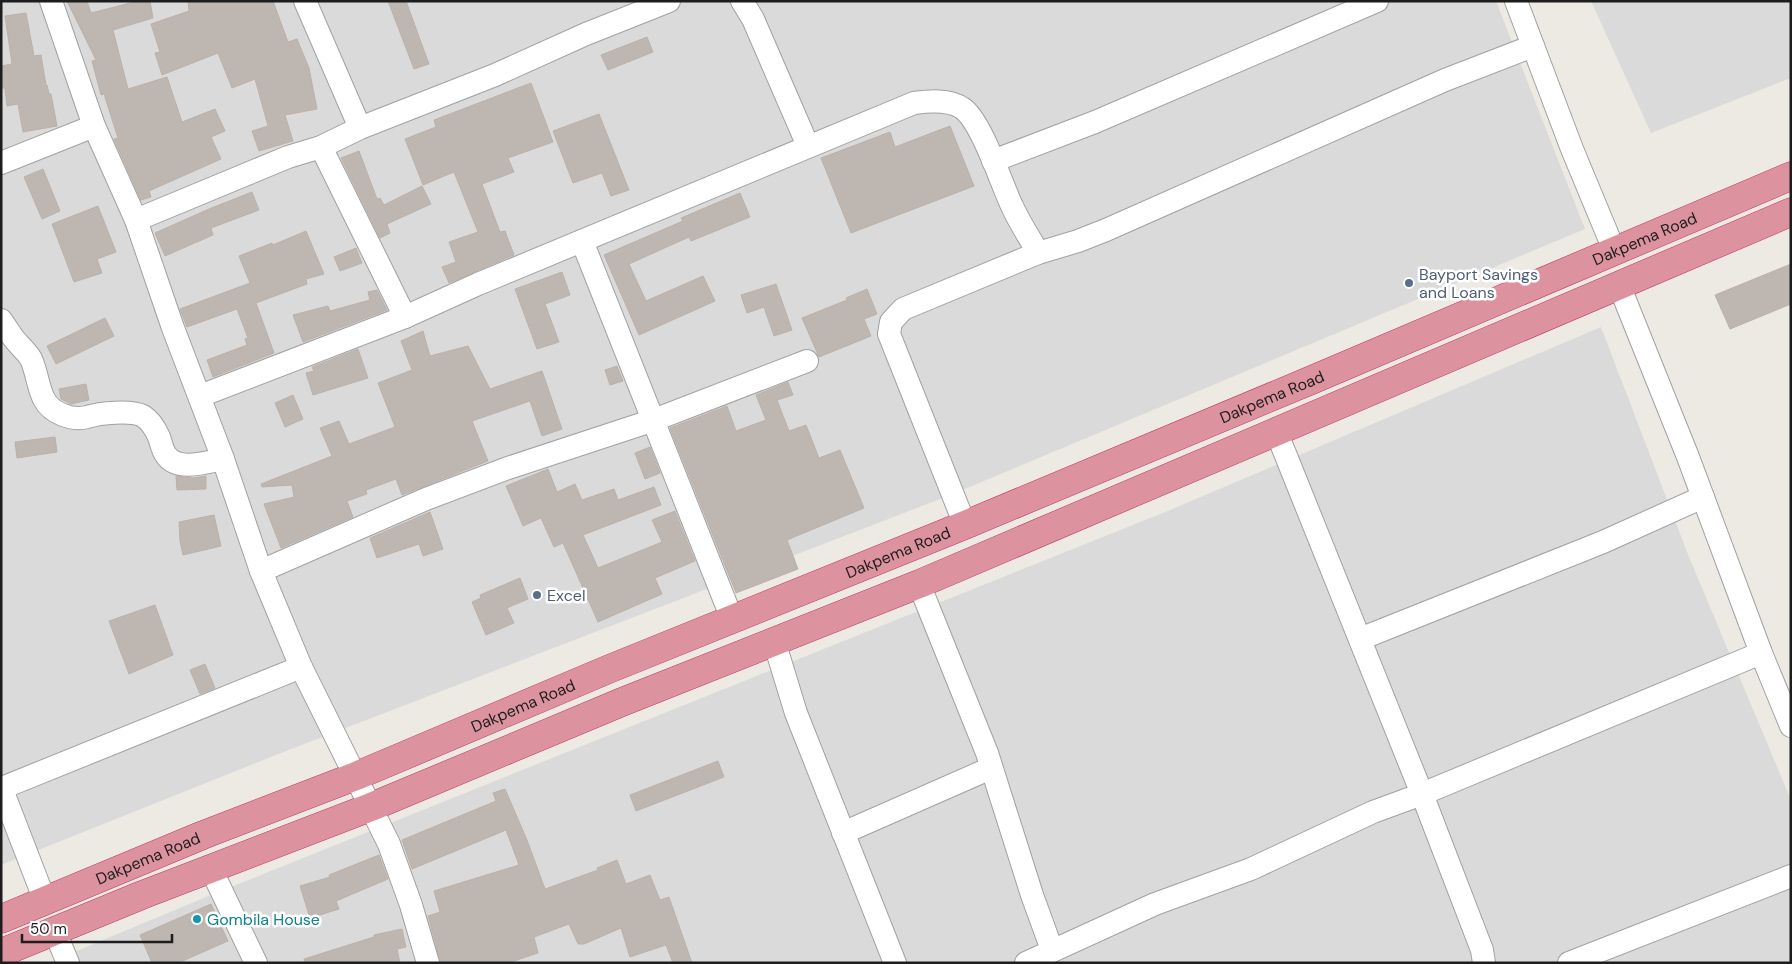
<svg xmlns="http://www.w3.org/2000/svg" width="1792" height="964" font-family="'DM Sans',sans-serif">
<rect width="100%" height="100%" fill="#edeae4"/>
<g fill="#dbdada">
<path d="M 1,1 L 1496,1 L 1585,229 L 948,496 L 286,751 L 1,865 Z"/>
<path d="M 1591,1 L 1791,1 L 1791,78 L 1651,133 Z"/>
<path d="M 1601,327 L 1689,557 L 1791,800 L 1791,963 L 48,963 L 206,897 L 1170,510 Z"/>
</g>
<g fill="#bdb6b1" stroke="#bdb1a8">
<path d="M 67,1 L 87,1 L 91,13 L 138,1 L 150,1 L 153,18 L 113,30 L 128,89 L 167,77 L 182,122 L 215,109 L 225,131 L 211,137 L 221,159 L 149,191 L 151,197 L 141,200 L 114,139 L 118,138 L 104,94 L 101,95 L 92,61 L 96,60 Z"/>
<path d="M 188,1 L 273,1 L 288,42 L 297,39 L 309,68 L 317,109 L 285,115 L 293,141 L 259,151 L 252,131 L 268,126 L 255,79 L 232,88 L 218,53 L 162,75 L 155,53 L 160,52 L 151,24 L 189,11 Z"/>
<path d="M 388,1 L 406,1 L 429,64 L 414,69 Z"/>
<path d="M 26,13 L 34,56 L 41,55 L 46,85 L 47,85 L 49,94 L 51,94 L 57,126 L 23,132 L 18,104 L 7,106 L 5,88 L 1,88 L 1,66 L 12,64 L 5,16 Z"/>
<path d="M 647,37 L 653,52 L 608,70 L 601,55 Z"/>
<path d="M 531,83 L 553,142 L 508,158 L 514,172 L 482,184 L 500,232 L 505,231 L 514,255 L 449,283 L 442,267 L 456,262 L 449,242 L 478,232 L 454,172 L 423,185 L 405,139 L 436,127 L 434,120 Z"/>
<path d="M 599,114 L 629,190 L 611,196 L 602,173 L 573,183 L 553,131 Z"/>
<path d="M 950,126 L 974,186 L 851,233 L 821,158 L 890,132 L 895,147 Z"/>
<path d="M 359,151 L 377,199 L 380,198 L 384,205 L 422,186 L 431,204 L 387,224 L 390,233 L 380,238 L 341,158 Z"/>
<path d="M 43,169 L 60,211 L 42,219 L 24,177 Z"/>
<path d="M 252,192 L 259,210 L 211,228 L 213,235 L 165,256 L 155,233 L 209,209 Z"/>
<path d="M 740,193 L 750,217 L 691,241 L 689,237 L 629,264 L 646,301 L 703,276 L 715,301 L 639,335 L 604,255 L 683,221 L 681,218 Z"/>
<path d="M 98,206 L 116,252 L 97,259 L 102,273 L 74,282 L 52,224 Z"/>
<path d="M 306,231 L 324,274 L 306,279 L 307,284 L 256,303 L 274,353 L 213,377 L 207,360 L 247,345 L 245,339 L 248,338 L 237,309 L 187,327 L 180,309 L 250,283 L 239,256 L 272,243 L 273,245 Z"/>
<path d="M 356,248 L 362,263 L 340,271 L 334,257 Z"/>
<path d="M 1791,264 L 1791,304 L 1730,329 L 1715,295 Z"/>
<path d="M 562,272 L 570,295 L 545,304 L 559,342 L 537,349 L 515,289 Z"/>
<path d="M 776,284 L 792,330 L 774,336 L 764,307 L 747,313 L 741,295 Z"/>
<path d="M 867,289 L 877,314 L 864,319 L 871,336 L 819,357 L 802,318 L 847,300 L 846,298 Z"/>
<path d="M 377,290 L 387,310 L 303,342 L 293,315 L 328,306 L 330,311 L 370,300 L 368,292 Z"/>
<path d="M 105,318 L 114,336 L 56,364 L 47,346 Z"/>
<path d="M 423,331 L 430,356 L 468,346 L 490,389 L 542,371 L 562,429 L 542,436 L 530,401 L 472,421 L 488,461 L 402,495 L 396,479 L 366,490 L 367,494 L 347,501 L 353,517 L 281,548 L 264,504 L 294,497 L 292,485 L 262,487 L 261,484 L 332,456 L 320,428 L 339,421 L 349,444 L 395,427 L 378,383 L 412,370 L 401,341 Z"/>
<path d="M 358,349 L 368,378 L 313,395 L 306,373 L 314,371 L 312,367 Z"/>
<path d="M 617,366 L 623,381 L 610,385 L 605,370 Z"/>
<path d="M 788,382 L 793,395 L 777,400 L 789,431 L 806,425 L 819,458 L 840,450 L 864,508 L 787,540 L 798,569 L 736,593 L 670,428 L 727,406 L 736,431 L 766,420 L 756,395 Z"/>
<path d="M 86,384 L 89,400 L 71,404 L 61,399 L 59,389 Z"/>
<path d="M 293,395 L 303,419 L 285,427 L 275,403 Z"/>
<path d="M 55,437 L 57,452 L 17,458 L 15,442 Z"/>
<path d="M 650,447 L 660,473 L 645,479 L 635,453 Z"/>
<path d="M 548,469 L 557,492 L 575,484 L 582,500 L 614,489 L 618,500 L 654,487 L 661,505 L 583,535 L 598,568 L 662,542 L 652,520 L 675,511 L 695,561 L 655,578 L 662,594 L 598,622 L 563,543 L 554,547 L 541,518 L 523,526 L 506,486 Z"/>
<path d="M 176,476 L 193,478 L 206,476 L 206,489 L 177,490 Z"/>
<path d="M 430,512 L 443,549 L 423,556 L 419,544 L 377,558 L 370,538 Z"/>
<path d="M 214,515 L 221,546 L 183,555 L 180,541 L 179,522 Z"/>
<path d="M 520,578 L 528,599 L 507,608 L 514,623 L 486,635 L 472,602 L 481,598 L 480,595 Z"/>
<path d="M 155,605 L 173,655 L 129,674 L 109,621 Z"/>
<path d="M 205,664 L 215,688 L 200,694 L 190,670 Z"/>
<path d="M 718,761 L 724,777 L 636,811 L 630,795 Z"/>
<path d="M 505,789 L 527,840 L 545,889 L 598,870 L 597,868 L 617,860 L 626,884 L 650,875 L 660,900 L 669,897 L 692,963 L 673,963 L 666,945 L 630,957 L 621,928 L 584,944 L 578,944 L 569,924 L 534,937 L 538,953 L 508,963 L 441,963 L 428,916 L 440,912 L 434,891 L 519,865 L 506,830 L 412,869 L 402,840 L 496,801 L 493,793 Z"/>
<path d="M 379,855 L 388,879 L 336,901 L 339,909 L 310,918 L 300,886 L 330,877 L 329,875 Z"/>
<path d="M 211,904 L 228,941 L 178,963 L 152,963 L 140,935 Z"/>
<path d="M 402,929 L 406,947 L 397,949 L 400,963 L 305,963 L 304,959 L 374,937 L 374,935 Z"/>
</g>
<g fill="none" stroke-linecap="round" stroke-linejoin="round">
<defs>
<g id="minor">
<path d="M 51,1 L 94,126 L 136,220 L 173,328 L 223,459 L 261,571 L 301,667 L 389,844 L 411,905 L 428,963"/>
<path d="M 305,1 L 360,128"/>
<path d="M 742,1 L 753,19 L 808,146"/>
<path d="M 1516,1 L 1572,149 L 1614,250"/>
<path d="M 321,147 L 405,317"/>
<path d="M 993,161 L 1095,122 L 1377,1"/>
<path d="M 1,163 L 94,126"/>
<path d="M 136,220 L 288,157 L 321,147 L 360,128 L 495,75 L 586,34 L 669,1"/>
<path d="M 582,241 L 732,619"/>
<path d="M 1619,285 L 1688,457 L 1761,653 L 1791,726"/>
<path d="M 1,320 C 5,325 8,331 12,336 C 17,344 26,350 31,359 C 37,372 38,388 44,399 C 51,413 72,421 87,417 C 100,413 131,410 143,416 C 151,421 155,428 159,437 C 161,442 162,450 166,455 C 177,472 207,462 223,459"/>
<path d="M 200,396 L 405,317 L 478,284 L 914,103 C 929,101 949,99 962,108 C 981,120 1001,183 1012,206 C 1019,222 1030,238 1038,253"/>
<path d="M 1276,431 L 1422,794 L 1482,950 L 1484,963"/>
<path d="M 965,525 L 889,334 L 891,322 L 903,309 L 1038,253 L 1078,241 L 1106,230 L 1445,80 L 1533,46"/>
<path d="M 261,571 L 426,499 L 508,468 L 654,420 L 807,361"/>
<path d="M 919,584 L 987,753 L 1032,895 L 1052,950"/>
<path d="M 1360,639 L 1603,542 L 1703,497"/>
<path d="M 774,641 L 796,713 L 895,963"/>
<path d="M 1,787 L 45,901"/>
<path d="M 2,788 L 301,667"/>
<path d="M 843,833 L 991,768"/>
<path d="M 211,869 L 256,963"/>
<path d="M 55,932 L 68,963"/>
<path d="M 1026,963 L 1155,904 L 1251,869 L 1373,812 L 1422,794 L 1761,653"/>
<path d="M 1569,963 L 1791,876"/>
</g>
<g id="highway">
<path id="s1" d="M 1,919 L 203,835 L 356,776 L 609,669 L 965,525 L 1314,379 L 1791,176"/>
<path d="M 1,953 L 142,895 L 371,807 L 622,702 L 919,584 L 1791,212"/>
</g>
</defs>
<use href="#minor" stroke="#a1a1a1" stroke-width="24"/>
<use href="#highway" stroke="#c73564" stroke-width="29"/>
<use href="#minor" stroke="#fff" stroke-width="22"/>
<use href="#highway" stroke="#dd939f" stroke-width="28"/>
</g>
<g fill="#5c6f8a" stroke="#fff" stroke-width="2">
<circle cx="1409" cy="283" r="5"/>
<circle cx="537" cy="595" r="5"/>
</g>
<circle fill="#0f9aa8" stroke="#fff" stroke-width="2" cx="197" cy="919" r="5"/>
<g text-anchor="middle" stroke-width="5" stroke-linejoin="round" paint-order="stroke">
<g font-size="16" fill="#1d1d1d" stroke="#fff">
<text dy="6" stroke="none"><textPath href="#s1" startOffset="1779">Dakpema Road</textPath></text>
<text dy="6" stroke="none"><textPath href="#s1" startOffset="1374">Dakpema Road</textPath></text>
<text dy="6" stroke="none"><textPath href="#s1" startOffset="969">Dakpema Road</textPath></text>
<text dy="6" stroke="none"><textPath href="#s1" startOffset="564">Dakpema Road</textPath></text>
<text dy="6" stroke="none"><textPath href="#s1" startOffset="159">Dakpema Road</textPath></text>
</g>
<g font-size="16" fill="#4e5e75" stroke="#fff" text-anchor="start">
<text x="1419" y="280">Bayport Savings<tspan x="1419" dy="18">and Loans</tspan></text>
<text x="547" y="601">Excel</text>
</g>
<g font-size="16" fill="#0d838f" stroke="#fff" text-anchor="start">
<text x="207" y="925">Gombila House</text>
</g>
</g>
<rect width="1792" height="964" fill="none" stroke="#1d1d1d" stroke-width="5"/>
<path d="M22 934v8h150v-8" fill="none" stroke="#1d1d1d" stroke-width="2.5"/>
<text x="30" y="934" font-size="15" fill="#1d1d1d" stroke="#ffffff" stroke-width="4" paint-order="stroke">50 m</text>
</svg>
